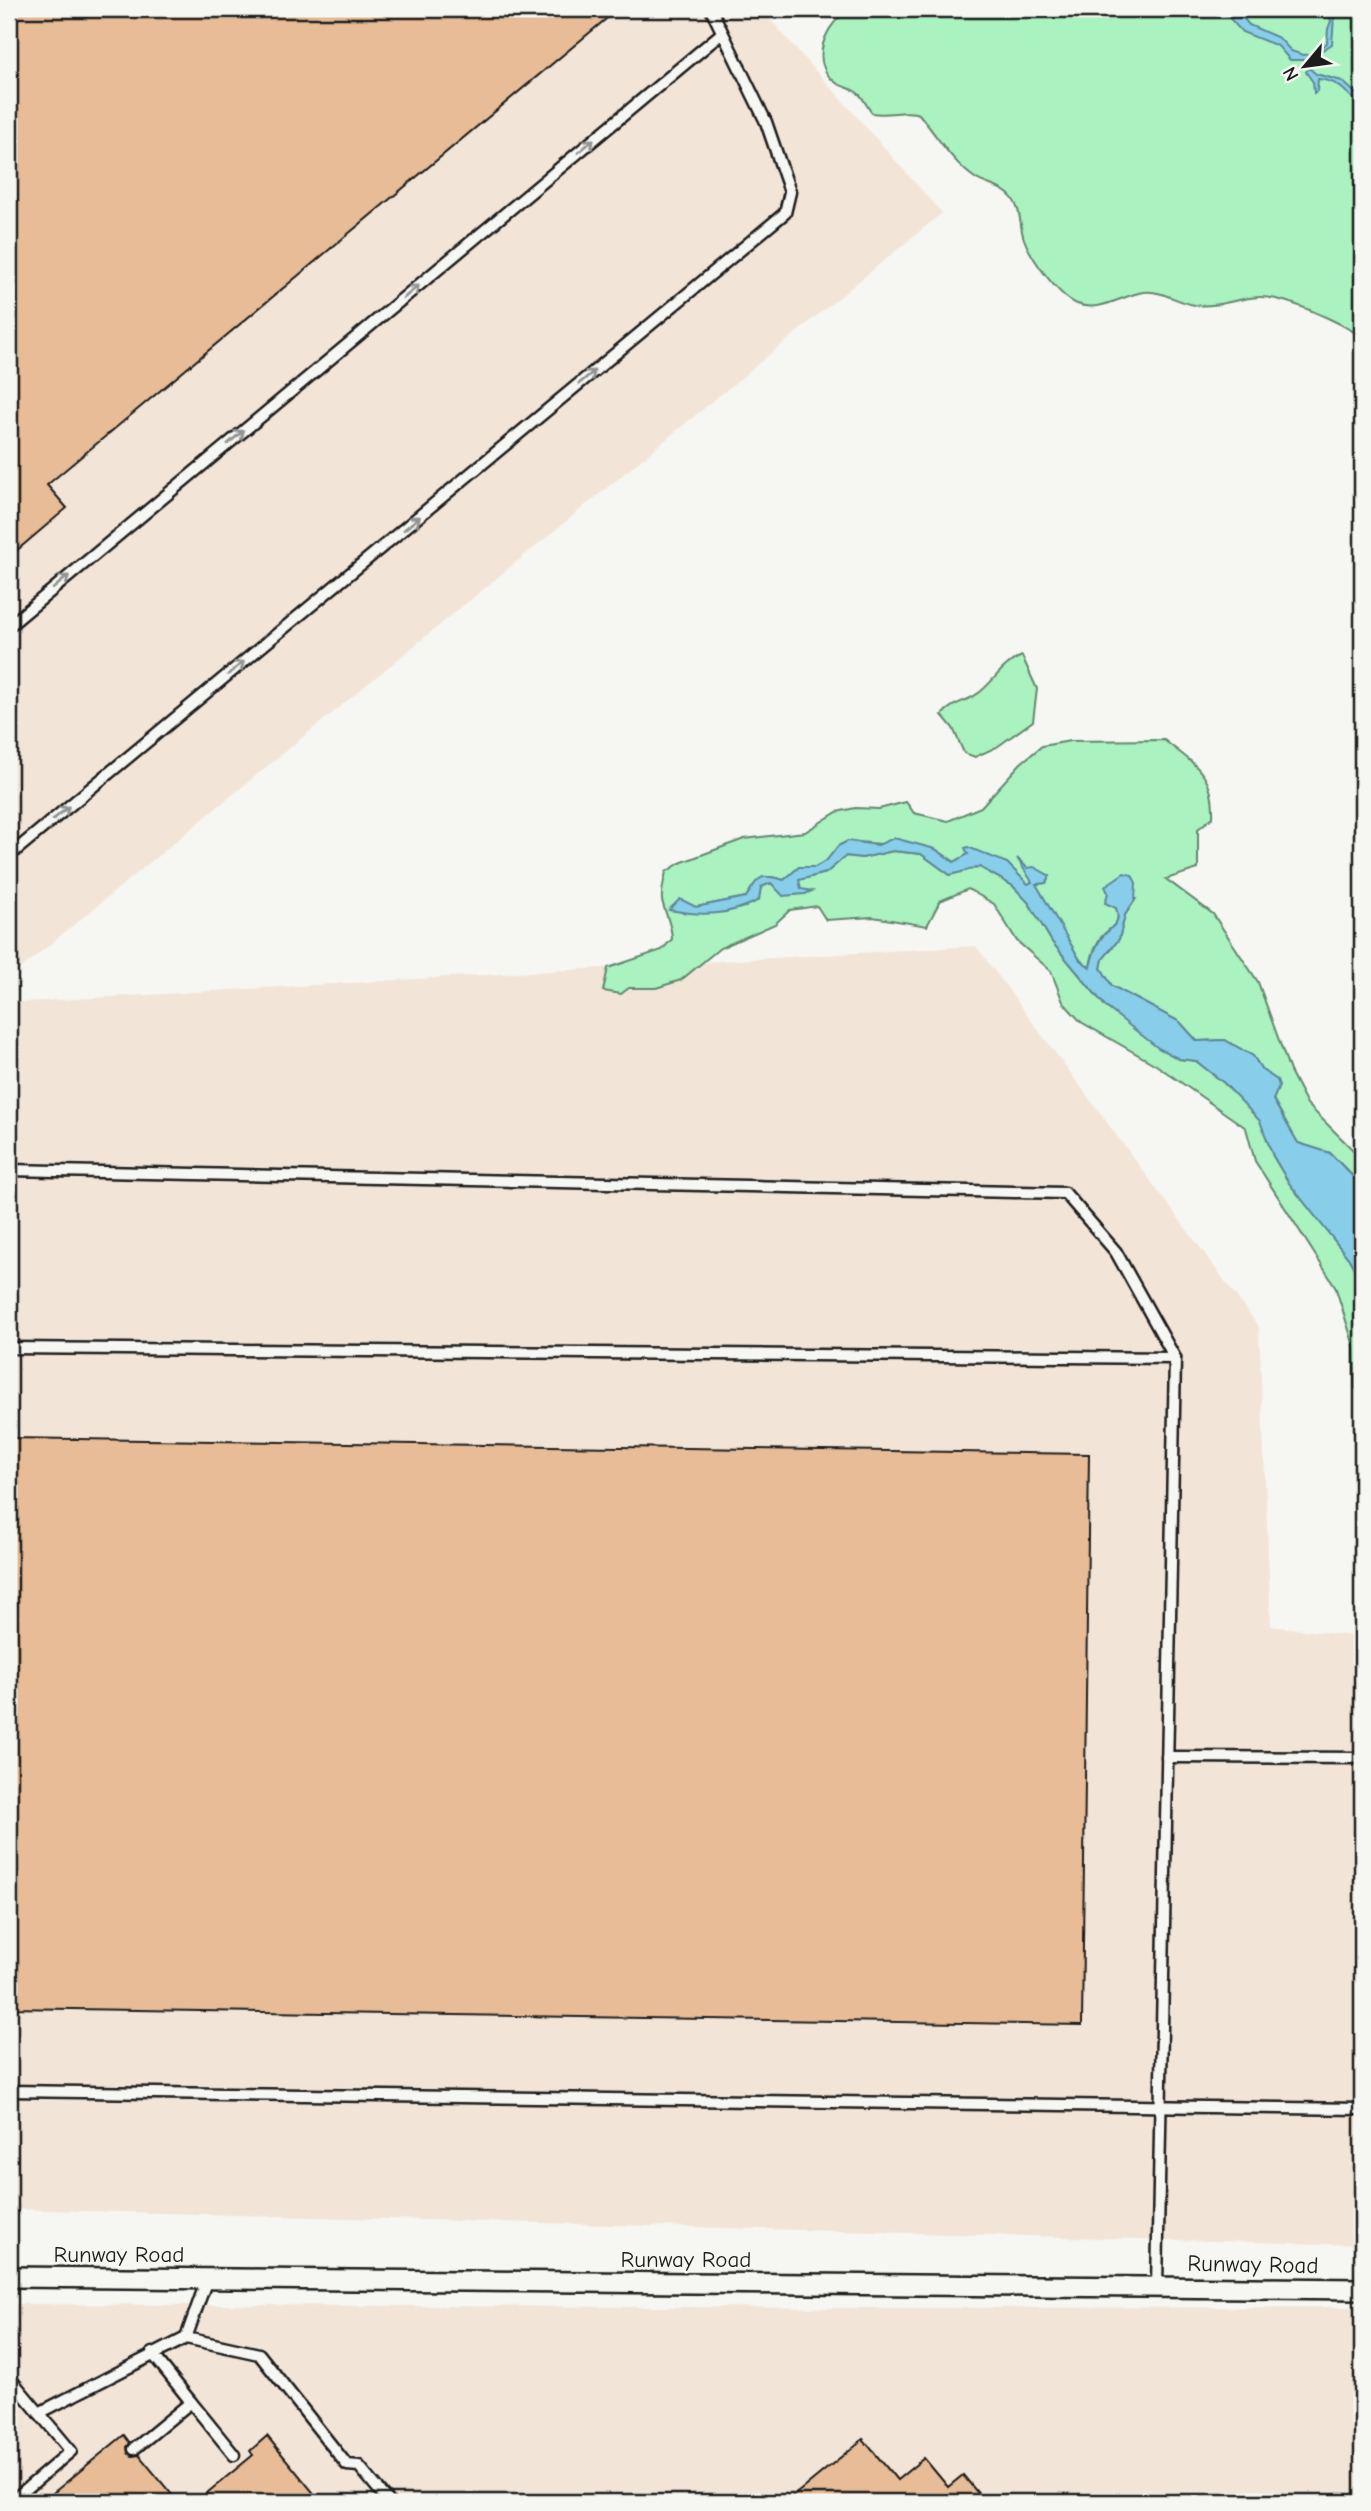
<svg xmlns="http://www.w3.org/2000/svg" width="1371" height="2511" font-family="'Comic Neue',sans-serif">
<rect width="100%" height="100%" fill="#f6f6f2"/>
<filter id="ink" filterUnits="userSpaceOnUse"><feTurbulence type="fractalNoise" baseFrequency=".0143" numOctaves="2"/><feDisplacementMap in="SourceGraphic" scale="14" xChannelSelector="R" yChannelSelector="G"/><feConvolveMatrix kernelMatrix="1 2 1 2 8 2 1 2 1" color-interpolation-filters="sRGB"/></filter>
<g filter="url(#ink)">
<g fill="#f2e5d7">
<path d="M 9,9 L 761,9 L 942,213 L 9,978 Z"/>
<path d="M 976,946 L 1259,1327 L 1271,1626 L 1362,1637 L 1362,2245 L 9,2209 L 9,1003 Z"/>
<path d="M 9,2304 L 853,2308 L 1362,2307 L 1362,2502 L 9,2502 Z"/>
</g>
<g fill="#aaf2bf" stroke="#63876e" stroke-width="2">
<path d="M 850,9 L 1362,9 L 1362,337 C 1340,322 1285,296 1259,297 C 1237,298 1218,308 1195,305 C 1178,303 1163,290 1144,292 C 1122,295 1100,313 1077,304 C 1058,296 1031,258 1024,239 C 1019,225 1022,211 1012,198 C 1003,186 987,186 975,178 C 953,163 936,135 919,114 C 908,109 888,116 872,113 C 867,107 865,101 860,95 C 854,88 843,88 835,82 C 808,61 826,23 850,9 Z"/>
<path d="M 1022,656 L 1037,689 L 1033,721 L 997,747 L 975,757 L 964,753 L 953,728 L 942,715 C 952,702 968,702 980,692 C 995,680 1003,663 1022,656 Z"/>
<path d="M 1164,740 C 1194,764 1215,774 1213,817 L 1198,829 L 1198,869 L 1166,879 L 1213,914 L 1258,982 L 1290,1071 L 1307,1104 L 1362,1159 L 1362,1186 L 1330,1153 L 1298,1143 L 1273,1099 L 1279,1086 L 1277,1081 L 1262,1070 L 1253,1056 L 1225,1040 L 1197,1041 L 1180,1022 L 1112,986 L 1101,968 L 1103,959 L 1119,939 L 1125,915 L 1135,900 L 1116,908 C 1123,926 1108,927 1099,940 C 1094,949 1091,957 1090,968 L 1080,960 L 1035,884 L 1046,883 L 1049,876 L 1027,868 L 1020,861 L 1033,882 L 1028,885 L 1007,863 L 968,854 L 955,862 L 935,849 L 848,841 L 838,846 L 827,860 L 815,867 L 799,867 L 784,880 C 760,873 760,877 746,897 L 696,907 L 670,910 L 746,907 C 767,877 767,881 801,890 L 798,880 L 826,873 L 845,856 L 862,858 L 893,851 L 921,854 L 950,875 L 979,867 L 1013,886 L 1029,903 L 1052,942 L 1106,1007 L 1179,1059 L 1196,1061 L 1224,1083 L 1261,1121 L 1273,1156 L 1289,1183 L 1349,1259 L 1362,1283 L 1362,1393 L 1355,1388 L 1354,1346 L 1335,1286 L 1255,1161 L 1246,1128 L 1156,1065 L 1081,1022 L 1063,1002 L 1051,971 L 1017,941 L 994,904 L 968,889 L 940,901 L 927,926 L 873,917 L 826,920 L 817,906 L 790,910 L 775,924 L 720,948 L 681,980 L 656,988 L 629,988 L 621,994 L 603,991 L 608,968 L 662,950 L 672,939 C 672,925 665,914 662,900 C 661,891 664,881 666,872 L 680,863 L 744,839 L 805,832 L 837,812 L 855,808 L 879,809 L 906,802 L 914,813 L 948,821 L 981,807 L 1021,763 L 1042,746 L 1070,741 Z"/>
</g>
<g fill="#88ceea" stroke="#5d8798" stroke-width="2">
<path d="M 1092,9 L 1154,9 C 1136,21 1111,16 1092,9 Z"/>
<path d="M 1217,9 L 1236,9 L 1249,25 L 1279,38 L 1291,51 L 1303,55 L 1312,54 L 1327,43 L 1328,29 L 1331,21 L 1327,9 L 1331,9 L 1334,17 L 1332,44 L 1321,51 L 1314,60 L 1290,60 L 1278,46 L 1242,32 L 1226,14 L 1220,15 Z"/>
<path d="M 1309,68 L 1316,74 L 1342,81 L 1362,99 L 1362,105 C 1343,93 1343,82 1318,79 L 1317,91 L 1314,93 L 1313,82 L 1306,72 Z"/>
<path d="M 894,838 L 935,849 L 954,862 L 968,854 L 965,848 L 968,847 L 1007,863 L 1028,884 L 1032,882 L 1017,858 L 1027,868 L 1034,867 L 1050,876 L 1046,883 L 1036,884 L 1080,960 L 1090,967 C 1092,958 1094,949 1100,940 C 1108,927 1123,926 1116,908 L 1105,903 L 1108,893 L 1105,886 L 1124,873 L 1132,875 L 1136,883 L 1135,900 L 1125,915 L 1119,939 L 1103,959 L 1101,968 L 1112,986 L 1180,1022 L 1197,1041 L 1225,1040 L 1253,1056 L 1262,1070 L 1277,1080 L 1279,1086 L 1273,1100 L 1298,1143 L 1330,1153 L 1362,1186 L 1362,1283 L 1349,1259 L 1289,1183 L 1273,1156 L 1260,1121 L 1224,1083 L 1196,1061 L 1179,1059 L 1158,1048 L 1106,1007 L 1052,942 L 1029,903 L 1013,886 L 980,867 L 950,875 L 921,854 L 893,851 L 862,858 L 846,856 L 826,873 L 799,880 L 801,889 L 812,891 L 805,894 L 783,896 L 771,883 L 761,887 L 759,900 C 730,916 700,916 669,910 L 680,899 L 696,907 L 746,897 C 760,876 759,873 784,880 L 799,867 L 815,867 L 827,860 L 838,846 L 848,841 L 878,845 Z"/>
</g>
<g fill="#e7bc97" stroke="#1c1c1c" stroke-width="2">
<path d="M 9,9 L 618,9 L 47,485 L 67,508 L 9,557 Z"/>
<path d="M 9,1438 L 1089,1454 L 1082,2025 L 9,2008 Z"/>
<path d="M 124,2435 L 130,2443 L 127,2447 L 128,2453 L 132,2456 L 139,2455 L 178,2502 L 42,2502 Z"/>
<path d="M 267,2436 L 321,2502 L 196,2502 L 253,2455 L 250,2451 Z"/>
<path d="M 863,2439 L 897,2480 L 924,2458 L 948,2487 L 963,2475 L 985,2502 L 786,2502 Z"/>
</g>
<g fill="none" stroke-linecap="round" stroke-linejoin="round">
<defs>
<g id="service">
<path d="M 9,626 L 722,33"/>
<path d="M 9,856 L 785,213 L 790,192 L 766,122 L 711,9"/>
<path d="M 9,1170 L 1065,1193 L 1116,1252 L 1175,1358"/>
<path d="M 9,1348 L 1175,1358 L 1157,2287"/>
<path d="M 1167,1757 L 1362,1758"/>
<path d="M 9,2091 L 1362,2109"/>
<path d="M 186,2338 L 259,2354 L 347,2465 L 359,2466 L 389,2502"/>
<path d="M 9,2377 L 71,2451 L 11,2502"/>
<path d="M 191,2402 L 234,2455"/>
<path d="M 39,2413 L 186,2338 L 207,2279"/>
<path d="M 134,2449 L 191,2402 L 152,2353"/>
</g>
<path id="minor" d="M 9,2277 L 1362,2289"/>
</defs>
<use href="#service" stroke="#1c1c1c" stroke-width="15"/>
<use href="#minor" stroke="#1c1c1c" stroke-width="24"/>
<use href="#service" stroke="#f6f6f2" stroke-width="10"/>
<use href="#minor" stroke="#f6f6f2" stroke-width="19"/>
</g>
<defs><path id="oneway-shaft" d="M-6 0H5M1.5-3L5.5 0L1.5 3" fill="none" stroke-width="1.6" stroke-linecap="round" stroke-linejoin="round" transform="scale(1.75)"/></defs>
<g stroke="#949492">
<use href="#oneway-shaft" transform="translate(586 146) rotate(-40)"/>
<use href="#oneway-shaft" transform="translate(411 292) rotate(-40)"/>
<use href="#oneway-shaft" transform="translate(587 377) rotate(-40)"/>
<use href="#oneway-shaft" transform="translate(236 437) rotate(-40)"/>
<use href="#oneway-shaft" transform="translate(412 523) rotate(-40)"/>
<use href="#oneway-shaft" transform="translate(61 582) rotate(-40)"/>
<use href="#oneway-shaft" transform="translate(236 668) rotate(-40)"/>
<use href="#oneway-shaft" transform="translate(61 813) rotate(-40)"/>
</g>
</g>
<g text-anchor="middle" stroke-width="5" stroke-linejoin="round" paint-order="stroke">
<g font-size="23" fill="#1c1c1c" stroke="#f6f6f2">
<text x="119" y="2262">Runway Road</text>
<text x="686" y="2267">Runway Road</text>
<text transform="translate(1253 2264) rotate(1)" y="8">Runway Road</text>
</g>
</g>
<rect width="1371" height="2511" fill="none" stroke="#f6f6f2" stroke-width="35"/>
<rect x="18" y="18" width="1336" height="2476" fill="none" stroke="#1c1c1c" stroke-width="2.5" filter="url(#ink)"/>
<g transform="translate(1305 66) rotate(241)" stroke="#f6f6f2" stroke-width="5" paint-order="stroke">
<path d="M0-5L12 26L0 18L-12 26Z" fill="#1c1c1c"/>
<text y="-10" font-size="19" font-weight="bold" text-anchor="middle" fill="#1c1c1c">N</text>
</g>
</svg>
